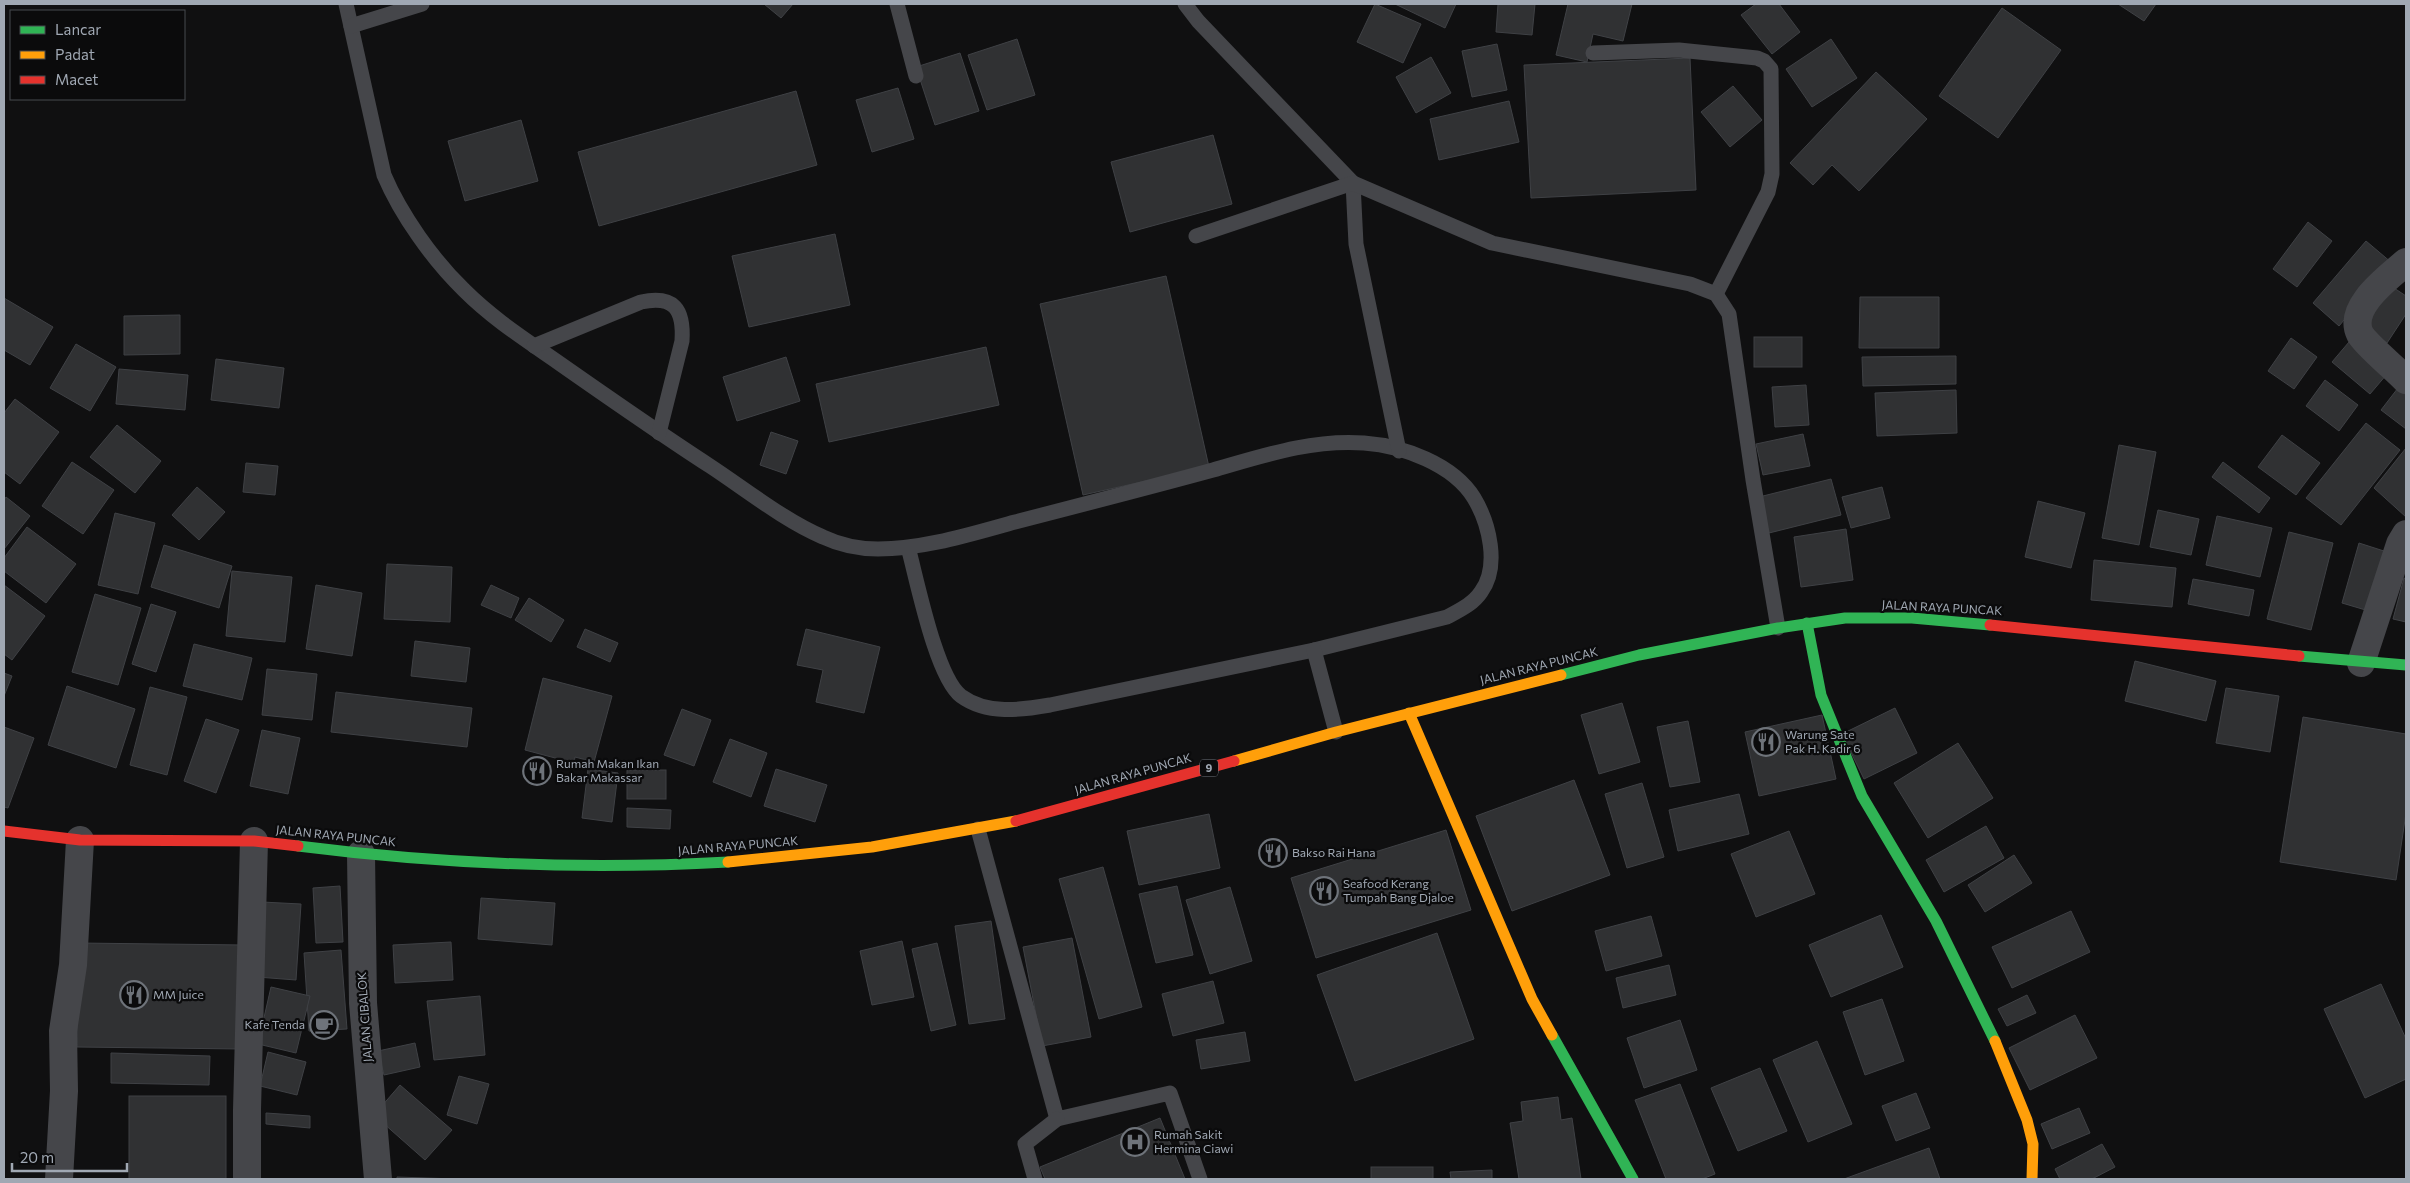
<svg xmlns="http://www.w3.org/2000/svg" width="2410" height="1183" font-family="Commissioner,sans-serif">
<rect width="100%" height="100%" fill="#101011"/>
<g fill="#303133" stroke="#3f4145">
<path d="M 764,4 L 793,4 L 781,18 Z"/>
<path d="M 1375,4 L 1421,24 L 1403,63 L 1357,42 Z"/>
<path d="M 1395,4 L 1456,4 L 1445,28 Z"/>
<path d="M 1498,4 L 1535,4 L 1532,35 L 1496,32 Z"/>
<path d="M 1568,4 L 1632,4 L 1623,41 L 1593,34 L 1587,62 L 1556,55 Z"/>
<path d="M 1756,4 L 1779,4 L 1800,32 L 1772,54 L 1741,15 Z"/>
<path d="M 2118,4 L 2156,4 L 2144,21 Z"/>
<path d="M 2002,8 L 2061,50 L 1998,138 L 1939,96 Z"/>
<path d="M 1017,39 L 1035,95 L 987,110 L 968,55 Z"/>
<path d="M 1831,39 L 1857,78 L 1812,107 L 1786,69 Z"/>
<path d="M 1497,44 L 1507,90 L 1472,97 L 1462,51 Z"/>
<path d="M 960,53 L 979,111 L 935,125 L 916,67 Z"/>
<path d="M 1431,57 L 1451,93 L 1416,113 L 1396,77 Z"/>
<path d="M 1690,58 L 1696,190 L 1531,198 L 1524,65 Z"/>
<path d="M 1876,72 L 1927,119 L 1859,191 L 1832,165 L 1813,185 L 1790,163 Z"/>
<path d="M 1733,86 L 1762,120 L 1730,147 L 1701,112 Z"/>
<path d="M 898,88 L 914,139 L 872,152 L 856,100 Z"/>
<path d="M 796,91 L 817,165 L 599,226 L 578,152 Z"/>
<path d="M 1509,101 L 1519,142 L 1439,160 L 1430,119 Z"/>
<path d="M 521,120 L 538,181 L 465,201 L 448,141 Z"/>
<path d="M 1213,135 L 1232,204 L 1130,232 L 1111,162 Z"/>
<path d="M 2308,222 L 2332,241 L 2297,287 L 2273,269 Z"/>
<path d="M 835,234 L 850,305 L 749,327 L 732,256 Z"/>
<path d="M 2366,241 L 2392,263 L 2339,326 L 2313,303 Z"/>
<path d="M 1166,276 L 1209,467 L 1083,495 L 1040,304 Z"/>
<path d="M 2388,284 L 2406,296 L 2406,314 L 2387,343 L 2361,326 Z"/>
<path d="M 1860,297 L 1939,297 L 1939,348 L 1859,348 Z"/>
<path d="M 4,298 L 53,327 L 30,365 L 4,350 Z"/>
<path d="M 180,315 L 180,354 L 124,355 L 124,316 Z"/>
<rect x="1754" y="337" width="48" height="30"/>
<path d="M 2291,338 L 2317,357 L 2294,389 L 2268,371 Z"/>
<path d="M 2349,342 L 2387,374 L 2370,394 L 2332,362 Z"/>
<path d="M 76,344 L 116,367 L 90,411 L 50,388 Z"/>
<path d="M 986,347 L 999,405 L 829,442 L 816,384 Z"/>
<path d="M 1956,356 L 1956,384 L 1863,386 L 1862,357 Z"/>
<path d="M 786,357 L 800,401 L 737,421 L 723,377 Z"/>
<path d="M 216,359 L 284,368 L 279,408 L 211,400 Z"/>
<path d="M 119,369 L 188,375 L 185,410 L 116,404 Z"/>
<path d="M 2325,380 L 2358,405 L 2339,431 L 2306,406 Z"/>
<path d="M 1806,385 L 1809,425 L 1775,427 L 1772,387 Z"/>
<path d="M 2398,388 L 2406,395 L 2406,429 L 2381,410 Z"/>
<path d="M 1956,390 L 1957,433 L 1877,436 L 1875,393 Z"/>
<path d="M 15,399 L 59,432 L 20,484 L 4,472 L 4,413 Z"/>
<path d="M 2366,423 L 2400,450 L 2341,525 L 2306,498 Z"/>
<path d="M 117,425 L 161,461 L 135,493 L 90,457 Z"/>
<path d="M 771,432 L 798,441 L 786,474 L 760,465 Z"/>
<path d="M 1803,434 L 1810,466 L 1763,475 L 1756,444 Z"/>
<path d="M 2282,435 L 2320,463 L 2296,495 L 2258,467 Z"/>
<path d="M 2119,445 L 2156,452 L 2139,545 L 2102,538 Z"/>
<path d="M 2406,448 L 2406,517 L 2374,488 Z"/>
<path d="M 72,462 L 114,490 L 83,534 L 42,506 Z"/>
<path d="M 2223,462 L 2270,498 L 2259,513 L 2212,477 Z"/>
<path d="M 246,463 L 278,466 L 275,495 L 243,492 Z"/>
<path d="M 1831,479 L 1841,515 L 1769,533 L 1759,497 Z"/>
<path d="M 197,487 L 225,512 L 199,540 L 172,515 Z"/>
<path d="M 1882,487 L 1890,518 L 1851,528 L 1842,497 Z"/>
<path d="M 6,497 L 30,516 L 4,549 L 4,500 Z"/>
<path d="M 2038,501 L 2085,513 L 2071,568 L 2025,557 Z"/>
<path d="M 2158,510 L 2199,519 L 2191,555 L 2150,547 Z"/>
<path d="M 115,513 L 155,523 L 138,594 L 98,585 Z"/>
<path d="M 2217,516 L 2272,528 L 2260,577 L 2206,565 Z"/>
<path d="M 27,527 L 76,564 L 46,603 L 4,571 L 4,558 Z"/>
<path d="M 1846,529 L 1853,580 L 1801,587 L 1794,537 Z"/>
<path d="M 2289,532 L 2333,543 L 2311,630 L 2267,619 Z"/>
<path d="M 2359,543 L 2387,552 L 2369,611 L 2342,603 Z"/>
<path d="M 164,545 L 232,566 L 219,608 L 151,587 Z"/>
<path d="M 2094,560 L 2176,568 L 2172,607 L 2091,600 Z"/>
<path d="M 387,564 L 452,567 L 450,622 L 384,619 Z"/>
<path d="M 232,571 L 292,577 L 285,642 L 226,636 Z"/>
<path d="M 2404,578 L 2406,579 L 2406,622 L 2393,619 Z"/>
<path d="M 2193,579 L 2254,590 L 2249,616 L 2188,604 Z"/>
<path d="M 4,585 L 45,616 L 12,660 L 4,654 Z"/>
<path d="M 316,585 L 362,593 L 352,656 L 306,649 Z"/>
<path d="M 491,585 L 519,598 L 511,618 L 481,605 Z"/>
<path d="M 95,594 L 141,608 L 118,685 L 72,672 Z"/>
<path d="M 529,598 L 564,620 L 551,642 L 515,620 Z"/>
<path d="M 151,604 L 176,612 L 156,672 L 132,664 Z"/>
<path d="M 585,629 L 618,643 L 610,662 L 577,647 Z"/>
<path d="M 806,629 L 880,647 L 864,713 L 816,702 L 823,670 L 797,665 Z"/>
<path d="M 415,641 L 470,648 L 466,682 L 411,676 Z"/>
<path d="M 194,644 L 252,658 L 242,700 L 183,686 Z"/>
<path d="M 2135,661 L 2216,681 L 2206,721 L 2125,701 Z"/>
<path d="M 267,669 L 317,674 L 312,720 L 262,715 Z"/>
<path d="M 4,673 L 12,676 L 4,696 Z"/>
<path d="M 543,678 L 612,696 L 594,762 L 575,757 L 574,763 L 525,750 Z"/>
<path d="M 67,686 L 135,709 L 116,768 L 48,745 Z"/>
<path d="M 150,687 L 187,697 L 167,775 L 130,765 Z"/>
<path d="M 2226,688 L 2279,696 L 2270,752 L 2216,743 Z"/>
<path d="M 336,692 L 472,708 L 467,747 L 331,732 Z"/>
<path d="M 1622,703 L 1640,762 L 1599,774 L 1581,715 Z"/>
<path d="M 1895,708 L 1917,753 L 1864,779 L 1842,734 Z"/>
<path d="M 682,709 L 711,720 L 694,766 L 664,755 Z"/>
<path d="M 1822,715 L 1836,779 L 1759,796 L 1745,732 Z"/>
<path d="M 2303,717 L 2406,734 L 2406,813 L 2396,880 L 2280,862 Z"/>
<path d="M 206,719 L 239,730 L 216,793 L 184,781 Z"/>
<path d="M 1688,721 L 1700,782 L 1670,787 L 1657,727 Z"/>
<path d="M 4,727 L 34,738 L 8,808 L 4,807 Z"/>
<path d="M 262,730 L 300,738 L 288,794 L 250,786 Z"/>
<path d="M 730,739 L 767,753 L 751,797 L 713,782 Z"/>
<path d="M 1958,743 L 1993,798 L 1928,838 L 1894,783 Z"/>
<path d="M 588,769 L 618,773 L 612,822 L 582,818 Z"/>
<path d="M 776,769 L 827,785 L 815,822 L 764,806 Z"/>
<rect x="627" y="770" width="39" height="29"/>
<path d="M 1574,780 L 1610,875 L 1512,911 L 1476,816 Z"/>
<path d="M 1642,783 L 1664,857 L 1627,868 L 1605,794 Z"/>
<path d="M 1739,794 L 1749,834 L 1678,851 L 1669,810 Z"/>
<path d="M 627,808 L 671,810 L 670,829 L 627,827 Z"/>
<path d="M 1209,814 L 1220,868 L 1139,885 L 1127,831 Z"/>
<path d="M 1986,826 L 2004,858 L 1944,892 L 1926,860 Z"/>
<path d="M 1446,830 L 1471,910 L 1316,958 L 1291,878 Z"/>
<path d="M 1789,831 L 1815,894 L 1756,917 L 1731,854 Z"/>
<path d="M 2014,855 L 2032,883 L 1985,912 L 1968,885 Z"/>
<path d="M 1103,867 L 1142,1007 L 1099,1019 L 1059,879 Z"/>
<path d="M 340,886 L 343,942 L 316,943 L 313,888 Z"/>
<path d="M 1177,886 L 1193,955 L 1156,963 L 1139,894 Z"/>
<path d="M 1230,887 L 1252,961 L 1210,974 L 1186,900 Z"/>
<path d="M 481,898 L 555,903 L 552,945 L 478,939 Z"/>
<path d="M 262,902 L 301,904 L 296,980 L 257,977 Z"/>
<path d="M 2071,911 L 2090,952 L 2012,988 L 1992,947 Z"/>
<path d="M 1881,915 L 1903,967 L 1831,997 L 1809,945 Z"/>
<path d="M 1651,916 L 1662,956 L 1606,971 L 1595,931 Z"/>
<path d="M 991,921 L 1005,1019 L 969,1024 L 955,926 Z"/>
<path d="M 1437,933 L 1474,1039 L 1355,1081 L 1317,975 Z"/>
<path d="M 1072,938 L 1091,1037 L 1042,1046 L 1023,947 Z"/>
<path d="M 902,941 L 914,997 L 872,1005 L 860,951 Z"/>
<path d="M 451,942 L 453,980 L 395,983 L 393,945 Z"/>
<path d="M 78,943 L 244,945 L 242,1049 L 77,1047 Z"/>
<path d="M 937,943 L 956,1025 L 931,1031 L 912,949 Z"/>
<path d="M 341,950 L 347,1029 L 309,1031 L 304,953 Z"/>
<path d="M 1669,965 L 1676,995 L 1623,1008 L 1616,978 Z"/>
<path d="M 1213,981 L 1224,1023 L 1173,1036 L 1162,994 Z"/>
<path d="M 2381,984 L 2406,1039 L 2406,1079 L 2365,1098 L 2324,1009 Z"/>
<path d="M 271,987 L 310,996 L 296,1053 L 258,1044 Z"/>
<path d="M 2027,995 L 2036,1013 L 2007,1026 L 1998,1009 Z"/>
<path d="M 480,996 L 485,1055 L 434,1060 L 427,1001 Z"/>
<path d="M 1882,999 L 1904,1061 L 1865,1075 L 1843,1012 Z"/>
<path d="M 2075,1015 L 2097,1058 L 2030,1090 L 2009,1048 Z"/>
<path d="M 1680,1020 L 1697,1070 L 1644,1088 L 1627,1038 Z"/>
<path d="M 1245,1032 L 1250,1061 L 1201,1069 L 1196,1040 Z"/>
<path d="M 1817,1041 L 1852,1124 L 1808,1142 L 1773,1060 Z"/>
<path d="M 415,1043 L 420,1067 L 384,1075 L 378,1051 Z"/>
<path d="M 268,1052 L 306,1062 L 297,1095 L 260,1086 Z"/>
<path d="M 111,1053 L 210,1056 L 209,1085 L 111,1083 Z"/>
<path d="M 1760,1068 L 1787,1131 L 1738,1151 L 1711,1088 Z"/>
<path d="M 459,1076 L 489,1084 L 477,1124 L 447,1115 Z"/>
<path d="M 1680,1084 L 1715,1174 L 1702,1179 L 1666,1179 L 1635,1100 Z"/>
<path d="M 400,1085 L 452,1130 L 425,1160 L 374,1115 Z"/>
<path d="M 1916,1093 L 1930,1128 L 1896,1141 L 1882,1106 Z"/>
<rect x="129" y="1096" width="97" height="83"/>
<path d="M 1558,1097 L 1561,1120 L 1572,1118 L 1581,1179 L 1519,1179 L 1510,1123 L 1523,1121 L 1521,1102 Z"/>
<path d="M 2079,1108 L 2090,1133 L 2052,1149 L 2041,1124 Z"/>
<path d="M 266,1113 L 310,1116 L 310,1128 L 266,1124 Z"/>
<path d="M 1160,1118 L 1185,1179 L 1045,1179 L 1040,1167 Z"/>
<path d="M 2102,1144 L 2115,1167 L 2092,1179 L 2060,1179 L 2055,1169 Z"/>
<path d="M 1929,1148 L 1940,1179 L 1844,1179 Z"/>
<rect x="1371" y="1167" width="62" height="12"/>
<path d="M 1492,1170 L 1492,1179 L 1451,1179 L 1450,1172 Z"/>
<path d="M 397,1177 L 456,1179 L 397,1179 Z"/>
</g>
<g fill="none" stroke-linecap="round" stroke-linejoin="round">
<g stroke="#45464a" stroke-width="15">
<path d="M 346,4 L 384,175 C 401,215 433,260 464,290 C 493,319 526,340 559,363 C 609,398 659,433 710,466 C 745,489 785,521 823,537 C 840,545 859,549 878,549 C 924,549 971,534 1015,522 C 1081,505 1147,488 1213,470 C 1262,456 1312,439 1364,443 C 1403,446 1453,464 1474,498 C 1489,523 1500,566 1481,592 C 1473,604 1460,610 1447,617 L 1314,650 L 1050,705 C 1021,710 987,715 961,696 C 936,677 917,580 908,547"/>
<path d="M 897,4 L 916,76"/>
<path d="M 1185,4 L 1198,21 L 1353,183 L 1356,244 L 1399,451"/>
<path d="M 351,26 L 422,4"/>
<path d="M 1593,53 L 1679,50 L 1757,58 L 1764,61 L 1771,69 L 1772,174 L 1768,192 L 1716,294"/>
<path d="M 1196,236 L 1353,183 L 1492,243 L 1690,284 L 1716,294 L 1729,314 L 1753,480 L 1778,628"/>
<path d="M 534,346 L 641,302 C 674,295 684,309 682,341 L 659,433"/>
<path d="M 1314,650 L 1336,732"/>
<path d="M 978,829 L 1057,1119 L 1170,1093 L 1200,1179"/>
<path d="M 1035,1179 L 1025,1144 L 1057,1119"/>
</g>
<g stroke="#45464a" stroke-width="28">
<path d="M 2406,262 C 2388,278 2347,307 2360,334 C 2366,345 2396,369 2406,380"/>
<path d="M 2361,663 L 2400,544 L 2406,534"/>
<path d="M 361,854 L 363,1003 L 378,1179"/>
<path d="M 59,1179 L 64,1091 L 63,1031 L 73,965 L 80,840"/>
<path d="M 247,1179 L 247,1110 L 254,841"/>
</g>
<g stroke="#30b455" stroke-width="11">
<path d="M 1807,623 L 1821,695 L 1862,796 L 1936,921 L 1995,1041"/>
<path d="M 2299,656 L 2406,665"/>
<path d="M 1561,675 L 1639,655 L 1778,628 L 1845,618 L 1912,618 L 1990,625"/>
<path d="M 298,846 C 440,864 585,870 728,862"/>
<path d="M 1552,1035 L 1633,1179"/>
</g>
<g stroke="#ff9f0a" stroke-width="11">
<path d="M 1409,713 L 1532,999 L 1552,1035"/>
<path d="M 1234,761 L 1336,732 L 1561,675"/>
<path d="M 728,862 L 872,847 L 1016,821"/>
<path d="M 1995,1041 L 2027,1120 L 2033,1144 L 2032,1179"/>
</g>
<g stroke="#e5322d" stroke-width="11">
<path d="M 1990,625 L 2299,656"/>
<path d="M 1016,821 L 1234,761"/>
<path d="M 4,831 L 80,840 L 254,841 L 298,846"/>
</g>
</g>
<defs>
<symbol id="restaurant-ring" viewBox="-11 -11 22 22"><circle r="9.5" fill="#0b0b0c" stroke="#6e737a" stroke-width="1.5"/><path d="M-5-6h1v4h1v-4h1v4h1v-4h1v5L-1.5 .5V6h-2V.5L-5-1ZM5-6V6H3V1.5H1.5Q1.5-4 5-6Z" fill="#6e737a"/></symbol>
<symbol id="cafe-ring" viewBox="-11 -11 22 22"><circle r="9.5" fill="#0b0b0c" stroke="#6e737a" stroke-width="1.5"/><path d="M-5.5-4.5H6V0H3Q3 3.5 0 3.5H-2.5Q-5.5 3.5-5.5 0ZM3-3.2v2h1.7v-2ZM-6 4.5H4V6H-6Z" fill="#6e737a"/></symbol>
<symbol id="hospital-ring" viewBox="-11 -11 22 22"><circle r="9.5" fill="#0b0b0c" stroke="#6e737a" stroke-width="1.5"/><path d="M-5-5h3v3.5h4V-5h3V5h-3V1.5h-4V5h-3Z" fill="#6e737a"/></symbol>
</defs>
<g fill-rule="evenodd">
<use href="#restaurant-ring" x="1750" y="726" width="32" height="32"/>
<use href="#restaurant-ring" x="521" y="755" width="32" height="32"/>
<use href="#restaurant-ring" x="1257" y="837" width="32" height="32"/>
<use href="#restaurant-ring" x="1308" y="875" width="32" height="32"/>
<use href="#restaurant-ring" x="118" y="979" width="32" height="32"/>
<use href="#cafe-ring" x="308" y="1009" width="32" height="32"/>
<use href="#hospital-ring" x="1119" y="1126" width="32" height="32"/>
</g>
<g text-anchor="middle" stroke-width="4.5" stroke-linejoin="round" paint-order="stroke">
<rect fill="#0b0b0c" stroke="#737981" stroke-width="1" x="1200" y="759.5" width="18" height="17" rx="4"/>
<g font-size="11" font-weight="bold" fill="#a0a8b3">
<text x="1209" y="772">9</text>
</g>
<g font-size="12" fill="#a0a8b3" stroke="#0b0b0c">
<text transform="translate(1942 608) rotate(3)" y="4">JALAN RAYA PUNCAK</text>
<text transform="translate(1539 666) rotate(-14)" y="4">JALAN RAYA PUNCAK</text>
<text transform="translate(1133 774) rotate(-16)" y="4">JALAN RAYA PUNCAK</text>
<text transform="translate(336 836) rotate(6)" y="4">JALAN RAYA PUNCAK</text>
<text transform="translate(738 846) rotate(-5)" y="4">JALAN RAYA PUNCAK</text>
<text transform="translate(365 1017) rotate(-94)" y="4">JALAN CIBALOK</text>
</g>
<g font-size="12" fill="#a0a8b3" stroke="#0b0b0c" text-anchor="start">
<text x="1785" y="739">Warung Sate<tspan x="1785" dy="14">Pak H. Kadir 6</tspan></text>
<text x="556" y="768">Rumah Makan Ikan<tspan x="556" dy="14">Bakar Makassar</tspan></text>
<text x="1292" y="857">Bakso Rai Hana</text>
<text x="1343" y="888">Seafood Kerang<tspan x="1343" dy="14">Tumpah Bang Djaloe</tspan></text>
<text x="153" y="999">MM Juice</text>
<text x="305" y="1029" text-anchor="end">Kafe Tenda</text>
<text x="1154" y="1139">Rumah Sakit<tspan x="1154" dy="14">Hermina Ciawi</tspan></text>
</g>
</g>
<rect width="2410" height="1183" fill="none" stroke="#a0a8b3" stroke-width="10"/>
<rect x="10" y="10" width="175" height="90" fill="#0b0b0c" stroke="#474a4f"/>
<rect x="20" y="26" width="25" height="8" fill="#30b455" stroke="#474a4f"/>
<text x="55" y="35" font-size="15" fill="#a0a8b3">Lancar</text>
<rect x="20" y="51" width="25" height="8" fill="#ff9f0a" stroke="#474a4f"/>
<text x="55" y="60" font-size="15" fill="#a0a8b3">Padat</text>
<rect x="20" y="76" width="25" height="8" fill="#e5322d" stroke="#474a4f"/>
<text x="55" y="85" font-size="15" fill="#a0a8b3">Macet</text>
<path d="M12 1163v8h115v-8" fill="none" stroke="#a0a8b3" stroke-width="2.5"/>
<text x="20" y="1163" font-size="15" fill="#a0a8b3" stroke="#0b0b0c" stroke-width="4" paint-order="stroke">20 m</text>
</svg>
